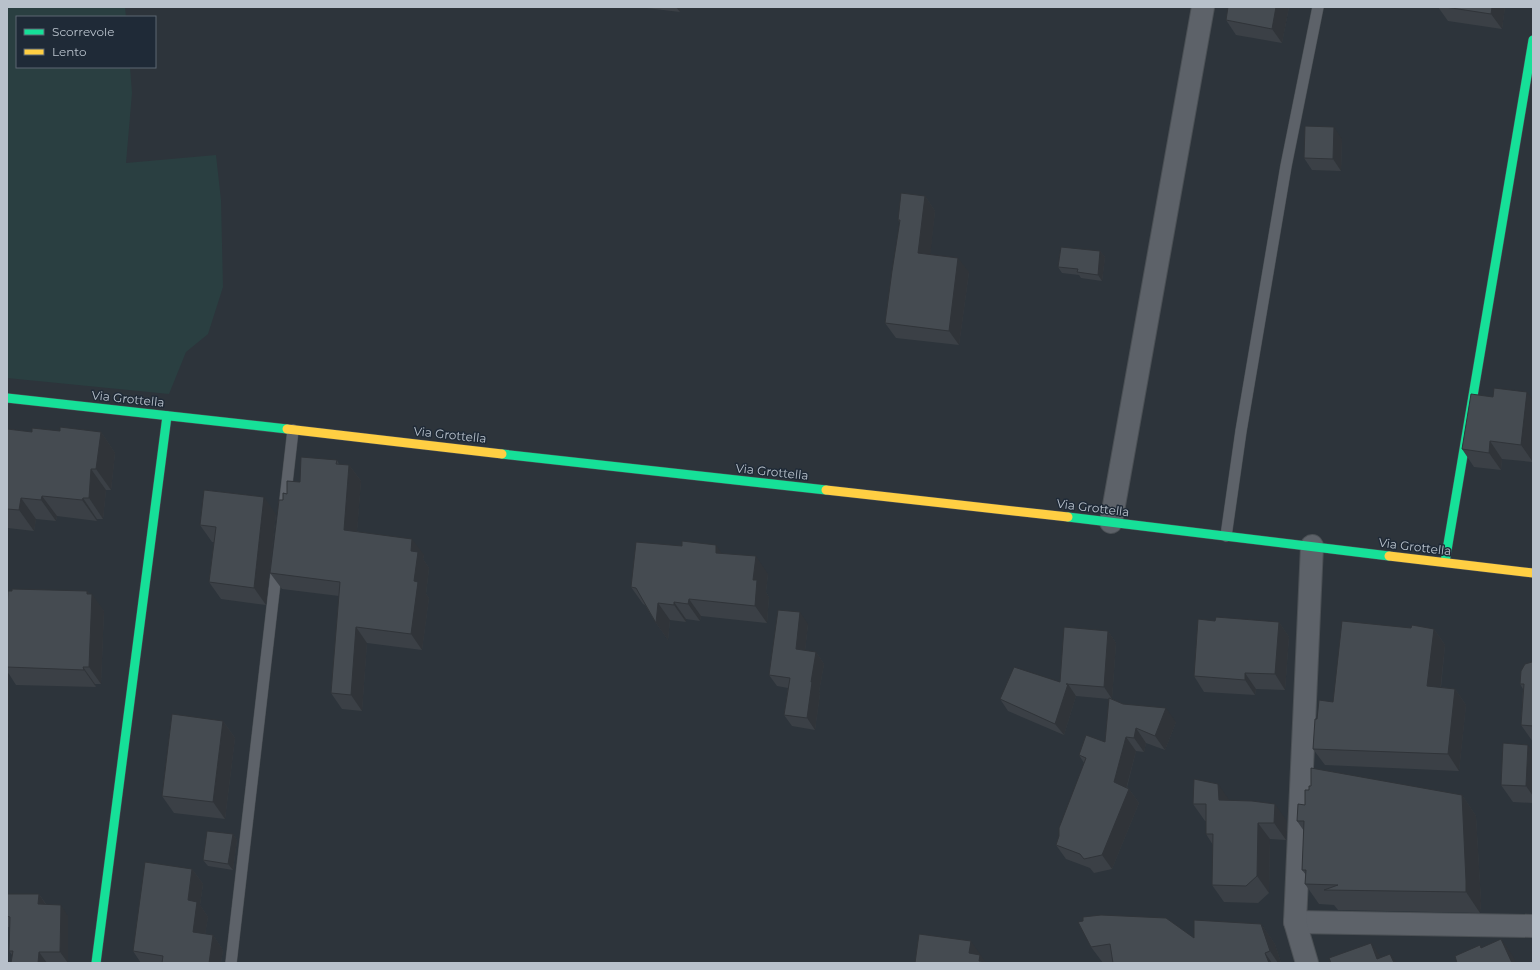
<svg xmlns="http://www.w3.org/2000/svg" width="1540" height="970" font-family="Montserrat,sans-serif">
<rect width="100%" height="100%" fill="#2d343b"/>
<path fill="#2a3f41" d="M 7,7 L 125,7 L 126,17 L 17,17 L 17,67 L 130,67 L 132,93 L 126,163 L 216,155 L 221,200 L 223,287 L 208,334 L 186,352 L 169,394 L 7,378 Z"/>
<g fill="none" stroke-linecap="round" stroke-linejoin="round">
<defs>
<g id="lane">
<path d="M 284,509 L 293,430"/>
<path d="M 1226,536 L 1241,431 L 1286,166 L 1318,7"/>
<path d="M 231,963 L 277,565"/>
</g>
<g id="street">
<path d="M 1111,522 L 1203,7"/>
<path d="M 1295,922 L 1533,926"/>
<path d="M 1307,963 L 1295,922 L 1312,546"/>
</g>
<g id="fast">
<path d="M 7,398 L 287,429"/>
<path d="M 502,454 L 826,490"/>
<path d="M 1068,517 L 1389,556"/>
<path d="M 1445,562 L 1533,40"/>
<path d="M 96,963 L 167,416"/>
</g>
<g id="slow">
<path d="M 287,429 L 502,454"/>
<path d="M 826,490 L 1068,517"/>
<path d="M 1389,556 L 1533,573"/>
</g>
</defs>
<use href="#lane" stroke="#4b5055" stroke-width="12"/>
<use href="#street" stroke="#4b5055" stroke-width="24"/>
<use href="#fast" stroke="#4b5055" stroke-width="10"/>
<use href="#slow" stroke="#4b5055" stroke-width="10"/>
<use href="#lane" stroke="#5d6269" stroke-width="11"/>
<use href="#street" stroke="#5d6269" stroke-width="22"/>
<use href="#fast" stroke="#16e098" stroke-width="9"/>
<use href="#slow" stroke="#ffcf43" stroke-width="9"/>
</g>
<g fill="#3b4046">
<path d="M 638,7 L 680,7 L 680,12 Z"/>
<path d="M 1289,7 L 1282,43 L 1236,35 L 1226,20 Z"/>
<path d="M 1438,7 L 1505,7 L 1502,29 L 1448,21 Z"/>
<path d="M 1342,139 L 1341,171 L 1312,170 L 1304,158 Z"/>
<path d="M 925,196 L 935,211 L 930,254 L 969,272 L 959,345 L 896,338 L 885,323 L 900,223 L 898,220 Z"/>
<path d="M 1100,251 L 1105,257 L 1102,281 L 1081,278 L 1079,275 L 1062,273 L 1058,267 Z"/>
<path d="M 1493,397 L 1533,462 L 1502,459 L 1501,470 L 1474,467 L 1462,449 Z"/>
<path d="M 7,429 L 32,432 L 60,431 L 101,432 L 115,453 L 111,490 L 106,490 L 103,519 L 97,519 L 97,521 L 57,516 L 56,521 L 36,519 L 34,531 L 8,528 L 8,541 L 7,541 Z"/>
<path d="M 337,460 L 339,464 L 349,465 L 361,481 L 357,531 L 424,555 L 423,559 L 429,568 L 426,594 L 429,598 L 422,650 L 367,643 L 362,711 L 342,709 L 331,693 L 339,596 L 282,589 L 270,573 L 283,500 L 300,482 Z"/>
<path d="M 276,514 L 266,605 L 221,599 L 209,582 L 214,542 L 212,542 L 200,525 Z"/>
<path d="M 722,554 L 768,574 L 766,592 L 769,597 L 767,623 L 701,616 L 700,621 L 686,619 L 686,622 L 670,620 L 668,640 L 656,623 L 645,605 L 643,604 L 631,587 Z"/>
<path d="M 87,591 L 104,611 L 101,684 L 95,684 L 96,687 L 16,685 L 9,674 L 7,802 L 7,610 Z"/>
<path d="M 1215,621 L 1279,622 L 1289,637 L 1285,690 L 1256,689 L 1255,695 L 1204,692 L 1194,676 Z"/>
<path d="M 808,624 L 805,651 L 816,652 L 824,664 L 819,692 L 820,694 L 815,730 L 792,726 L 784,715 L 788,688 L 777,686 L 769,675 Z"/>
<path d="M 1411,628 L 1434,629 L 1445,645 L 1441,687 L 1455,689 L 1466,705 L 1459,771 L 1325,765 L 1313,749 L 1317,719 L 1333,702 Z"/>
<path d="M 1108,631 L 1116,643 L 1112,699 L 1123,704 L 1176,722 L 1165,750 L 1146,743 L 1144,752 L 1136,751 L 1127,787 L 1129,789 L 1139,803 L 1112,869 L 1094,873 L 1090,868 L 1066,859 L 1056,845 L 1084,763 L 1079,755 L 1105,742 L 1109,699 L 1076,696 L 1064,735 L 1008,711 L 1000,699 L 1060,682 Z"/>
<path d="M 1533,662 L 1533,742 L 1521,725 L 1523,689 L 1520,684 Z"/>
<path d="M 223,721 L 235,738 L 225,819 L 174,813 L 162,796 Z"/>
<path d="M 1533,751 L 1533,803 L 1513,802 L 1501,785 Z"/>
<path d="M 1462,795 L 1476,816 L 1481,901 L 1480,913 L 1338,910 L 1334,905 L 1319,904 L 1305,884 L 1306,875 L 1302,870 L 1304,831 L 1297,821 L 1305,805 Z"/>
<path d="M 1230,800 L 1287,821 L 1286,840 L 1270,839 L 1269,893 L 1258,903 L 1224,902 L 1212,885 L 1213,845 L 1206,834 L 1206,821 L 1205,821 L 1193,804 Z"/>
<path d="M 233,834 L 237,840 L 233,870 L 208,866 L 203,860 Z"/>
<path d="M 192,869 L 203,884 L 200,905 L 208,917 L 205,934 L 213,935 L 223,950 L 221,963 L 141,963 L 133,951 Z"/>
<path d="M 39,894 L 46,904 L 68,916 L 68,963 L 11,963 L 12,955 L 9,951 L 10,927 L 8,927 L 7,925 L 7,916 Z"/>
<path d="M 1166,918 L 1194,938 L 1261,924 L 1275,944 L 1281,963 L 1103,963 L 1091,947 Z"/>
</g>
<g fill="#303439">
<path d="M 676,7 L 680,7 L 680,12 Z"/>
<path d="M 1276,7 L 1289,7 L 1282,43 L 1272,29 Z"/>
<path d="M 1492,7 L 1505,7 L 1502,29 L 1491,14 Z"/>
<path d="M 1334,127 L 1342,139 L 1341,171 L 1333,159 Z"/>
<path d="M 925,196 L 935,211 L 929,267 L 918,253 Z"/>
<path d="M 1100,251 L 1105,257 L 1102,281 L 1098,275 Z"/>
<path d="M 958,258 L 969,272 L 959,345 L 949,331 Z"/>
<path d="M 1527,392 L 1533,400 L 1533,462 L 1521,445 Z"/>
<path d="M 101,432 L 115,453 L 111,490 L 96,469 Z"/>
<path d="M 1490,441 L 1502,459 L 1501,470 L 1489,453 Z"/>
<path d="M 349,465 L 361,481 L 356,546 L 344,530 Z"/>
<path d="M 91,469 L 106,490 L 103,519 L 89,498 Z"/>
<path d="M 42,496 L 57,516 L 56,521 L 41,500 Z"/>
<path d="M 264,497 L 276,514 L 266,605 L 254,588 Z"/>
<path d="M 21,498 L 36,519 L 34,531 L 19,510 Z"/>
<path d="M 83,498 L 97,519 L 97,521 L 82,500 Z"/>
<path d="M 7,527 L 8,528 L 8,541 L 7,540 Z"/>
<path d="M 412,539 L 424,555 L 423,559 L 429,568 L 426,594 L 429,598 L 422,650 L 411,634 L 411,551 Z"/>
<path d="M 716,545 L 728,562 L 716,553 Z"/>
<path d="M 756,556 L 768,574 L 766,592 L 769,597 L 767,623 L 755,606 L 753,580 Z"/>
<path d="M 87,591 L 92,598 L 92,594 L 104,611 L 101,684 L 89,667 Z"/>
<path d="M 689,599 L 701,616 L 700,621 L 688,604 Z"/>
<path d="M 674,602 L 686,619 L 686,622 L 674,605 Z"/>
<path d="M 658,603 L 670,620 L 668,640 L 656,623 Z"/>
<path d="M 800,612 L 808,624 L 804,661 L 796,649 Z"/>
<path d="M 1279,622 L 1289,637 L 1285,690 L 1275,674 Z"/>
<path d="M 356,627 L 367,643 L 362,711 L 351,695 Z"/>
<path d="M 1434,629 L 1445,645 L 1439,702 L 1427,686 Z"/>
<path d="M 1108,631 L 1116,643 L 1112,699 L 1104,687 Z"/>
<path d="M 816,652 L 824,664 L 819,692 L 820,694 L 815,730 L 807,718 L 811,682 Z"/>
<path d="M 83,667 L 95,684 L 96,687 L 84,670 Z"/>
<path d="M 7,672 L 9,674 L 7,802 Z"/>
<path d="M 1245,673 L 1256,689 L 1255,695 L 1245,680 Z"/>
<path d="M 1068,684 L 1076,696 L 1064,735 L 1055,724 Z"/>
<path d="M 1455,689 L 1466,705 L 1459,771 L 1448,754 Z"/>
<path d="M 1166,708 L 1176,722 L 1165,750 L 1155,736 Z"/>
<path d="M 223,721 L 235,738 L 225,819 L 213,802 Z"/>
<path d="M 1136,728 L 1146,743 L 1144,752 L 1134,738 Z"/>
<path d="M 1126,737 L 1136,751 L 1124,797 L 1114,782 Z"/>
<path d="M 1528,745 L 1533,751 L 1533,796 L 1526,786 Z"/>
<path d="M 1218,784 L 1230,801 L 1219,800 Z"/>
<path d="M 1129,789 L 1139,803 L 1112,869 L 1102,855 Z"/>
<path d="M 1462,795 L 1476,816 L 1481,901 L 1480,913 L 1466,892 Z"/>
<path d="M 1275,804 L 1287,821 L 1286,840 L 1274,823 Z"/>
<path d="M 1258,823 L 1270,839 L 1269,893 L 1257,876 Z"/>
<path d="M 233,834 L 237,840 L 233,870 L 228,864 Z"/>
<path d="M 192,869 L 203,884 L 200,905 L 208,917 L 203,947 L 193,932 L 188,900 Z"/>
<path d="M 39,894 L 46,905 L 38,904 Z"/>
<path d="M 61,905 L 68,916 L 68,963 L 60,952 Z"/>
<path d="M 1261,924 L 1275,944 L 1281,963 L 1278,963 L 1270,951 Z"/>
<path d="M 213,935 L 223,950 L 221,963 L 209,963 Z"/>
<path d="M 1501,939 L 1513,956 L 1516,963 L 1512,963 Z"/>
<path d="M 971,941 L 986,963 L 976,963 L 969,953 Z"/>
<path d="M 1371,943 L 1383,960 L 1377,959 Z"/>
<path d="M 39,952 L 47,963 L 38,963 Z"/>
<path d="M 1265,953 L 1272,963 L 1269,963 Z"/>
<path d="M 1390,954 L 1397,963 L 1394,963 Z"/>
</g>
<g fill="#454b51" stroke="#303439">
<path d="M 1228,7 L 1276,7 L 1272,29 L 1226,20 Z"/>
<path d="M 1445,7 L 1492,7 L 1491,14 Z"/>
<path d="M 1305,126 L 1334,127 L 1333,159 L 1304,158 Z"/>
<path d="M 901,193 L 925,196 L 918,253 L 958,258 L 949,331 L 885,323 L 892,271 L 900,220 L 898,220 Z"/>
<path d="M 1061,247 L 1100,251 L 1098,275 L 1077,272 L 1078,269 L 1058,267 Z"/>
<path d="M 1494,388 L 1527,392 L 1521,445 L 1490,441 L 1489,453 L 1462,449 L 1471,394 L 1493,397 Z"/>
<path d="M 60,427 L 101,432 L 96,469 L 91,469 L 89,498 L 83,498 L 82,500 L 42,496 L 41,500 L 21,498 L 19,510 L 7,509 L 7,429 L 32,432 L 32,428 L 60,431 Z"/>
<path d="M 301,457 L 337,460 L 336,464 L 349,465 L 344,530 L 412,539 L 411,551 L 418,552 L 414,581 L 418,582 L 411,634 L 356,627 L 351,695 L 331,693 L 340,582 L 270,573 L 279,500 L 283,500 L 283,493 L 287,494 L 287,481 L 300,482 Z"/>
<path d="M 204,490 L 264,497 L 254,588 L 209,582 L 216,527 L 200,525 Z"/>
<path d="M 682,541 L 716,545 L 716,553 L 756,556 L 753,580 L 757,580 L 755,606 L 689,599 L 688,604 L 674,602 L 674,605 L 658,603 L 656,623 L 636,588 L 631,587 L 636,542 L 682,546 Z"/>
<path d="M 12,589 L 87,591 L 87,594 L 92,594 L 89,667 L 83,667 L 84,670 L 7,667 L 7,610 L 8,591 L 12,591 Z"/>
<path d="M 778,610 L 800,612 L 796,649 L 816,652 L 811,682 L 812,682 L 807,718 L 784,715 L 790,678 L 769,675 Z"/>
<path d="M 1216,617 L 1279,622 L 1275,674 L 1245,673 L 1245,680 L 1194,676 L 1198,619 L 1215,621 Z"/>
<path d="M 1342,621 L 1411,628 L 1412,625 L 1434,629 L 1427,686 L 1455,689 L 1448,754 L 1313,749 L 1315,719 L 1317,719 L 1319,700 L 1333,702 Z"/>
<path d="M 1064,627 L 1108,631 L 1104,687 L 1066,684 L 1068,684 L 1055,724 L 1000,699 L 1014,667 L 1060,682 Z"/>
<path d="M 1532,662 L 1533,662 L 1533,726 L 1521,725 L 1524,684 L 1520,684 L 1521,671 L 1525,664 Z"/>
<path d="M 1109,698 L 1123,704 L 1166,708 L 1155,736 L 1136,728 L 1134,738 L 1126,737 L 1114,782 L 1129,789 L 1102,855 L 1084,859 L 1080,854 L 1056,845 L 1059,836 L 1059,828 L 1086,758 L 1079,755 L 1086,735 L 1105,742 Z"/>
<path d="M 172,714 L 223,721 L 213,802 L 162,796 Z"/>
<path d="M 1503,743 L 1528,745 L 1526,786 L 1501,785 Z"/>
<path d="M 1311,768 L 1462,795 L 1466,881 L 1466,892 L 1324,890 L 1338,885 L 1305,884 L 1306,870 L 1302,870 L 1304,821 L 1297,821 L 1298,804 L 1305,805 L 1305,790 L 1309,790 L 1309,786 L 1311,786 Z"/>
<path d="M 1194,779 L 1218,784 L 1219,800 L 1252,801 L 1275,804 L 1274,823 L 1258,823 L 1257,876 L 1246,886 L 1212,885 L 1213,834 L 1206,834 L 1206,804 L 1193,804 Z"/>
<path d="M 207,831 L 233,834 L 228,864 L 203,860 Z"/>
<path d="M 145,862 L 192,869 L 188,900 L 197,902 L 193,932 L 213,935 L 209,963 L 162,963 L 163,956 L 133,951 Z"/>
<path d="M 7,894 L 39,894 L 38,904 L 61,905 L 60,952 L 39,952 L 38,963 L 11,963 L 13,951 L 9,951 L 10,917 L 7,916 Z"/>
<path d="M 1101,915 L 1166,918 L 1194,938 L 1194,920 L 1261,924 L 1270,951 L 1265,953 L 1269,963 L 1113,963 L 1110,944 L 1091,947 L 1078,922 L 1083,921 L 1083,917 Z"/>
<path d="M 919,934 L 971,941 L 969,953 L 980,955 L 979,961 L 993,963 L 915,963 Z"/>
<path d="M 1501,939 L 1512,963 L 1457,963 L 1455,956 L 1480,945 L 1481,948 Z"/>
<path d="M 1371,943 L 1377,959 L 1390,954 L 1394,963 L 1331,963 L 1329,958 Z"/>
</g>
<g text-anchor="middle" stroke-width="3" stroke-linejoin="round" paint-order="stroke">
<g font-size="12" fill="#b8c1cb" stroke="#1f2a37">
<text transform="translate(128 399) rotate(6)" y="4">Via Grottella</text>
<text transform="translate(450 435) rotate(6)" y="4">Via Grottella</text>
<text transform="translate(772 472) rotate(6)" y="4">Via Grottella</text>
<text transform="translate(1093 508) rotate(7)" y="4">Via Grottella</text>
<text transform="translate(1415 547) rotate(7)" y="4">Via Grottella</text>
</g>
</g>
<rect width="1540" height="970" fill="none" stroke="#b8c1cb" stroke-width="16"/>
<rect x="16" y="16" width="140" height="52" fill="#1f2a37" stroke="#5c6672"/>
<rect x="24" y="29" width="20" height="6" fill="#16e098" stroke="#5c6672"/>
<text x="52" y="36" font-size="12" fill="#b8c1cb">Scorrevole</text>
<rect x="24" y="49" width="20" height="6" fill="#ffcf43" stroke="#5c6672"/>
<text x="52" y="56" font-size="12" fill="#b8c1cb">Lento</text>
</svg>
